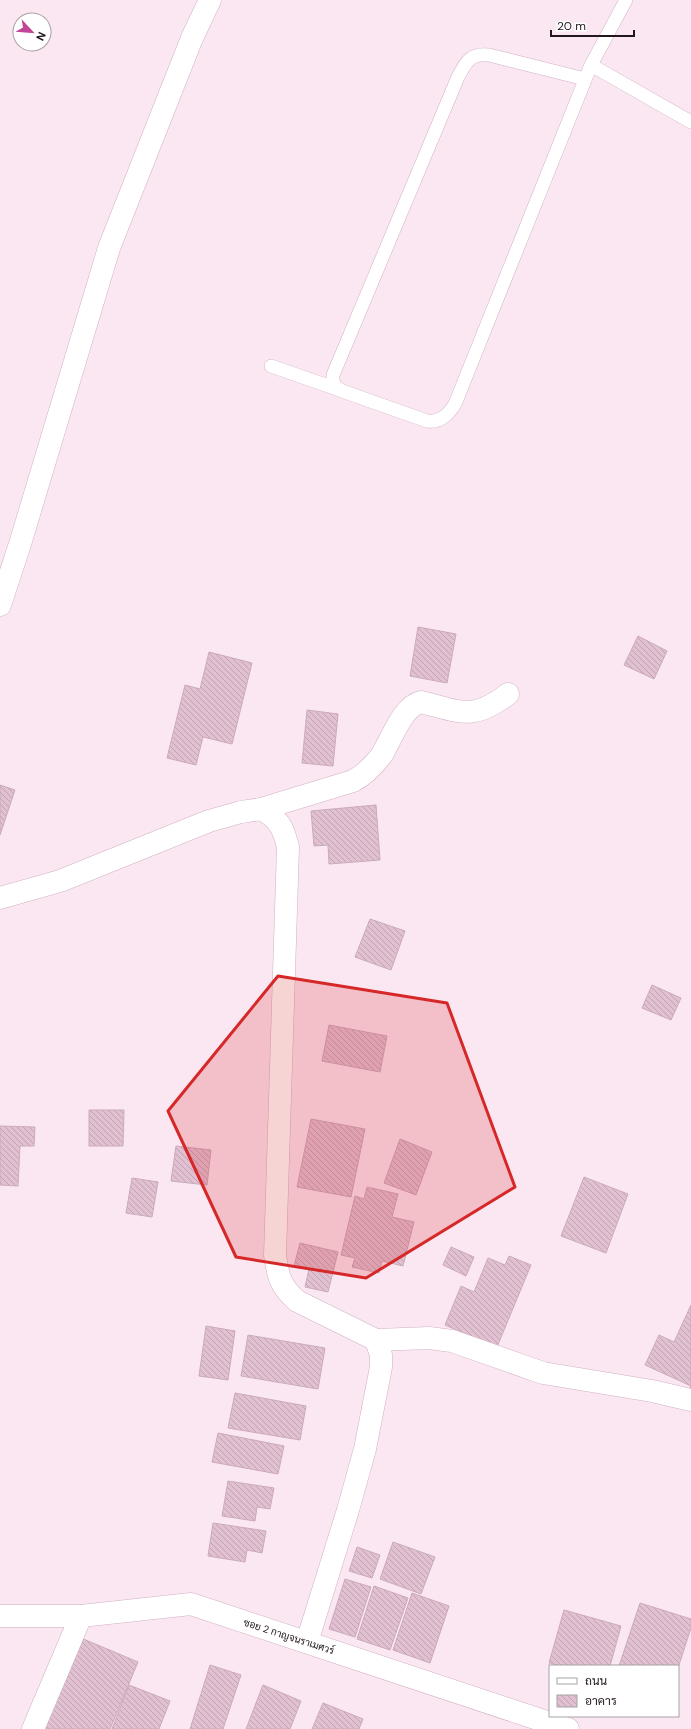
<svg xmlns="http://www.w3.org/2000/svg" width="691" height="1729" font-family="'DM Sans',Sarabun,sans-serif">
<defs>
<pattern id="building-back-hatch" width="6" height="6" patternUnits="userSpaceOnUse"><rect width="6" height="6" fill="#e1c0d2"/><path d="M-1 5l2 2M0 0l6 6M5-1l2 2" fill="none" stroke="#c1a4b4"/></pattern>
</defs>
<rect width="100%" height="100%" fill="#fbe7f2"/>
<g fill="url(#building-back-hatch)" stroke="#caaabb">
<path d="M 418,627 L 456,634 L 447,683 L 410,676 Z"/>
<path d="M 638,636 L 667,651 L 654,679 L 624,665 Z"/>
<path d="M 209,652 L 252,663 L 232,744 L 203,737 L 196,765 L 167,758 L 185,685 L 200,689 Z"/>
<path d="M 307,710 L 338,714 L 333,766 L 302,763 Z"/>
<path d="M 0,785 L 15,790 L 0,835 Z"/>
<path d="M 376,805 L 380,860 L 329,864 L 328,845 L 314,846 L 311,811 Z"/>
<path d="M 370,919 L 405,931 L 391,970 L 355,957 Z"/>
<path d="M 652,985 L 681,998 L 671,1020 L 642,1008 Z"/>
<path d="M 329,1025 L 387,1036 L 380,1072 L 322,1061 Z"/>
<path d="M 89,1110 L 124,1110 L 123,1146 L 89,1146 Z"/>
<path d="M 311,1119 L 365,1129 L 351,1197 L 297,1187 Z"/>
<path d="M 0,1126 L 35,1127 L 34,1146 L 20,1146 L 18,1186 L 0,1185 Z"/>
<path d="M 400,1139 L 432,1152 L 416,1195 L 384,1183 Z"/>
<path d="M 176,1146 L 211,1150 L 207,1185 L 171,1181 Z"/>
<path d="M 584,1177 L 628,1194 L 606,1253 L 561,1236 Z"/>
<path d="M 132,1178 L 158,1182 L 152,1217 L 126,1213 Z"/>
<path d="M 367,1187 L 398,1194 L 392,1217 L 414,1222 L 403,1266 L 382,1261 L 379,1273 L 352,1267 L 355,1258 L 341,1255 L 355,1196 L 364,1199 Z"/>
<path d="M 300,1243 L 338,1252 L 328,1292 L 305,1287 L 309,1269 L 294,1266 Z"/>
<path d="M 451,1247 L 474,1257 L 466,1276 L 443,1265 Z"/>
<path d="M 509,1256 L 531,1265 L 497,1347 L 445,1325 L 461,1286 L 474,1292 L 488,1258 L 505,1265 Z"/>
<path d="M 691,1305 L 691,1390 L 689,1389 L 691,1386 L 645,1365 L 659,1335 L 674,1342 Z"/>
<path d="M 206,1326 L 235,1331 L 228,1380 L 199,1376 Z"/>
<path d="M 248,1335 L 325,1348 L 318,1389 L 241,1376 Z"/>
<path d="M 235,1393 L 306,1406 L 300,1440 L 228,1428 Z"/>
<path d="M 218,1433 L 284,1446 L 278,1474 L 212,1462 Z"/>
<path d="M 228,1481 L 274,1488 L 270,1509 L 257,1507 L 255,1521 L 222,1516 Z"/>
<path d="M 213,1523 L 266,1531 L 262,1553 L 247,1550 L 245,1562 L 208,1556 Z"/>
<path d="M 393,1542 L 435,1557 L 421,1594 L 380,1579 Z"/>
<path d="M 357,1547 L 380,1555 L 372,1578 L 349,1571 Z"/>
<path d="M 345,1579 L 371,1587 L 355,1637 L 329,1629 Z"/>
<path d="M 374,1586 L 408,1598 L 390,1650 L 357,1639 Z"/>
<path d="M 412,1593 L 449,1606 L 430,1663 L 393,1650 Z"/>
<path d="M 640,1603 L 691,1619 L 691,1628 L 678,1668 L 678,1666 L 619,1666 Z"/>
<path d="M 564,1610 L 621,1626 L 610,1666 L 562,1666 L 549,1663 Z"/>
<path d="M 81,1638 L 138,1662 L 110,1729 L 44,1729 Z"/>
<path d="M 210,1665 L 241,1675 L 223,1729 L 190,1729 Z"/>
<path d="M 129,1685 L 170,1701 L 159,1729 L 112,1729 Z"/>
<path d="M 263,1685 L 301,1701 L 290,1729 L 246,1729 Z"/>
<path d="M 323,1703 L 363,1719 L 359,1729 L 312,1729 Z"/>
</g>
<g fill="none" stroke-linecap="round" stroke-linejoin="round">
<defs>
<g id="lane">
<path d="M 591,65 L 626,0"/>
<path d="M 585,79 L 489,55 C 470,53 466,62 458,77 L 333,375 C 332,383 335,387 342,391 L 427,421 C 440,423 448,415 455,404 L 591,65 L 691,122"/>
<path d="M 271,366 L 340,390"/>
</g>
<g id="street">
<path d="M 0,605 L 20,544 L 109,248 L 192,38 L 210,0"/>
<path d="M 261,809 C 279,819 283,827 288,847 L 275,1255 C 278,1276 280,1286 297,1301 L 376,1340 L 381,1355 L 381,1367 L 365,1449 L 348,1510 L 307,1642"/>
<path d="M 0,898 L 60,881 L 209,821 L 241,812 L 261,809 L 353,781 C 365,775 373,766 381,756 C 391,741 402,706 421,702 C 461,712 473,721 508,694"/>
<path d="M 376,1340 L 429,1338 L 452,1341 L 543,1373 L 652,1391 L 691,1400"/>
<path d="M 0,1616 L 81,1616 L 191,1604 L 568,1729"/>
<path d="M 33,1729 L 81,1616"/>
</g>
</defs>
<use href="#lane" stroke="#d1b1c3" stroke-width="14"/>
<use href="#street" stroke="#d1b1c3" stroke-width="23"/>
<use href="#lane" stroke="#fff" stroke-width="13"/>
<use href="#street" stroke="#fff" stroke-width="22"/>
</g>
<path fill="#d62828" fill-opacity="0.2" stroke="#d62828" stroke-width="3" stroke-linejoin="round" d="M 278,976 L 447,1003 L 515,1187 L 366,1278 L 236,1257 L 168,1111 Z"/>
<g text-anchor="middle" stroke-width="3" stroke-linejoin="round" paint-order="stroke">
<g font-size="10" fill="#22171d" stroke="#fff">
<text transform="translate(289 1636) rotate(18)" y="4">ซอย 2 กาญจนราเมศวร์</text>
</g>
</g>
<rect x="549" y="1665" width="130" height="52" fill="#ffffff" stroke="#a7a2a5"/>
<rect x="557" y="1678" width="20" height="6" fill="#ffffff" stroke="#a7a2a5"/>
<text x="585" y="1685" font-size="12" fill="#22171d">ถนน</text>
<rect x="557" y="1695" width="20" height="12" fill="url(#building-back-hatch)" stroke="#a7a2a5"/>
<text x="585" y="1705" font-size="12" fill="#22171d">อาคาร</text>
<g transform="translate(32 32) rotate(116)"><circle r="19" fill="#ffffff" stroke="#a7a2a5"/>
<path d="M0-3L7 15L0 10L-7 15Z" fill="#c04596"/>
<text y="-6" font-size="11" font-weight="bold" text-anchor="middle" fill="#22171d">N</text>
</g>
<path d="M551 30v6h83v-6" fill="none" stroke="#22171d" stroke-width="2"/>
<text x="557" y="30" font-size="12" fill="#22171d" stroke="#ffffff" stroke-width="3" paint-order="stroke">20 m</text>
</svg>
